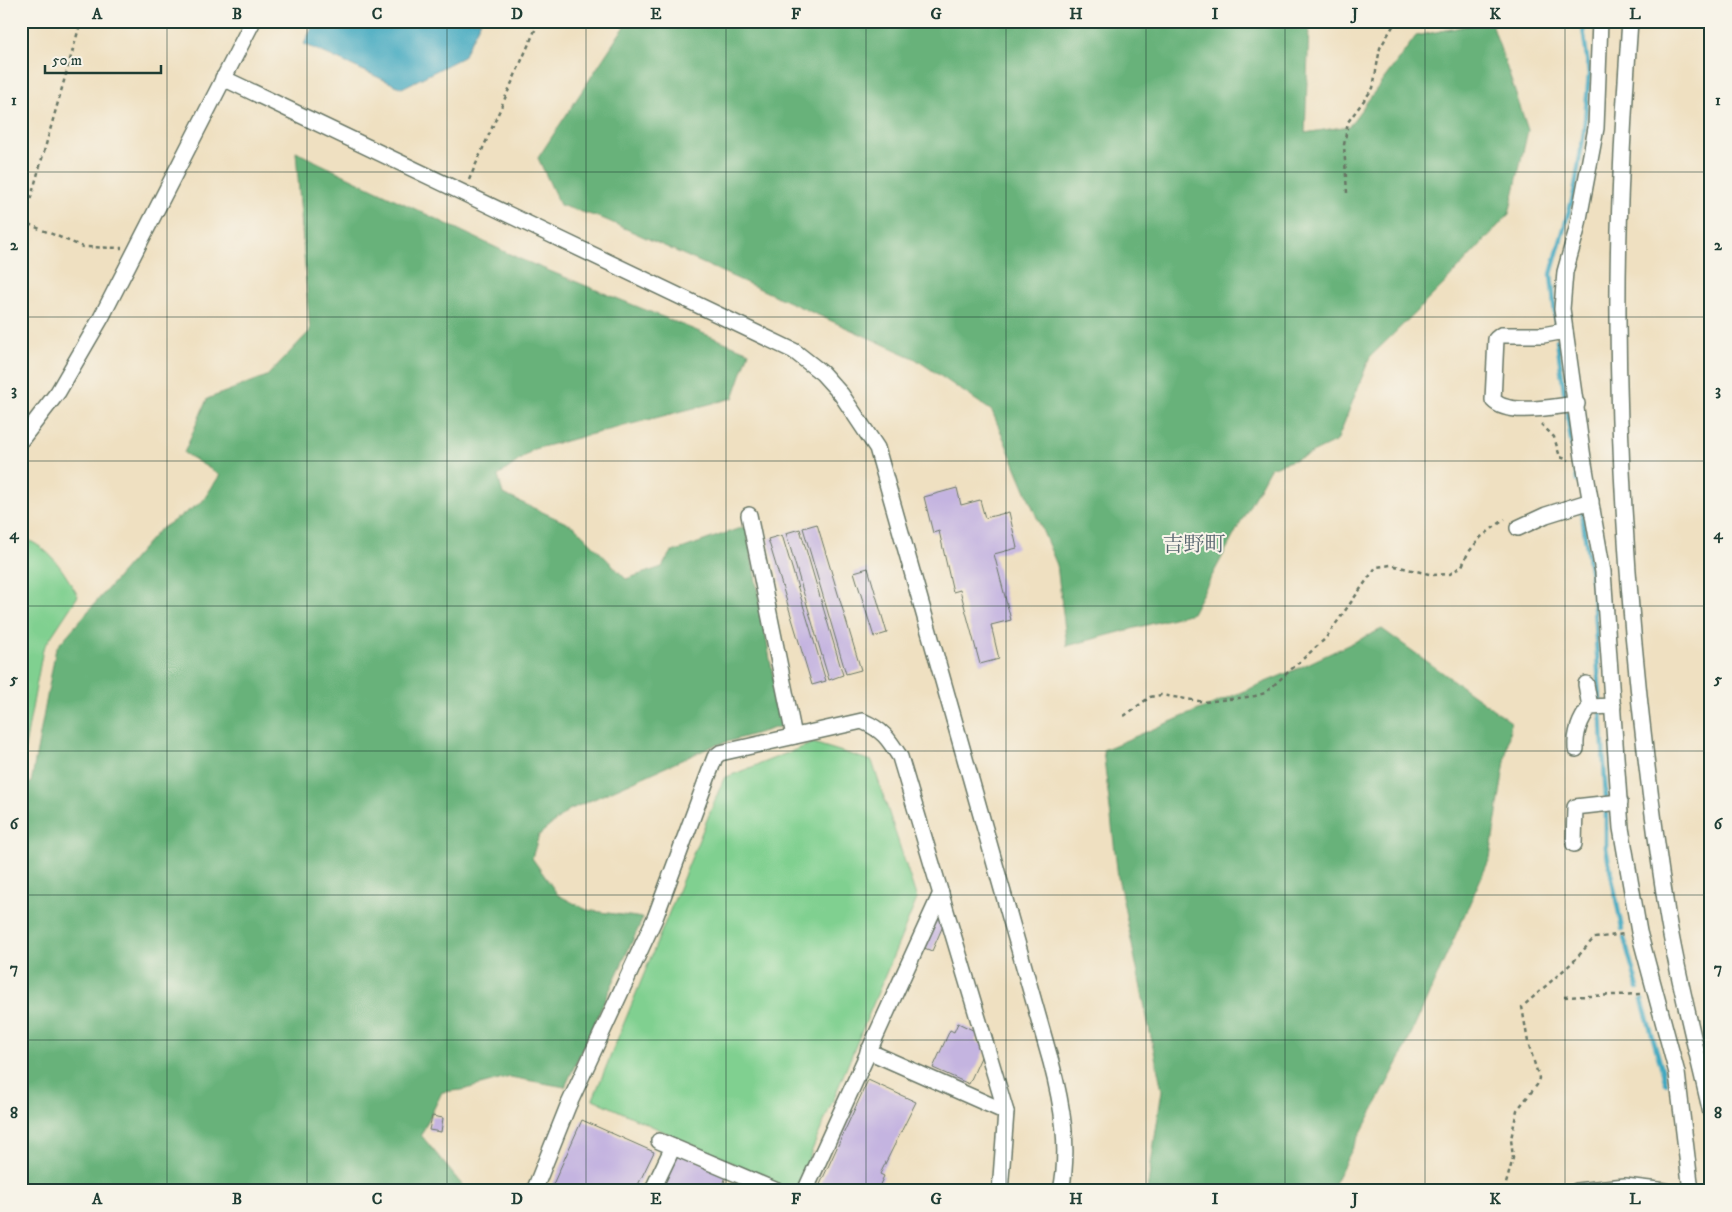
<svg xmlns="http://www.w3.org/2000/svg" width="1732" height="1212" font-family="'IM FELL DW Pica','Noto Serif JP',serif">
<rect width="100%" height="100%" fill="#f7f3e8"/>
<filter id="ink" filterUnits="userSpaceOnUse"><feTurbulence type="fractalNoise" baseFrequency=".02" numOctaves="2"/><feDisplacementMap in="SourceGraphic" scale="10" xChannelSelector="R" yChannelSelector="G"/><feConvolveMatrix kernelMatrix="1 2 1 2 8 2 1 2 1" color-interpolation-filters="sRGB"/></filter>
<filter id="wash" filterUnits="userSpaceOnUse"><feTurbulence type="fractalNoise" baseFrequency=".0096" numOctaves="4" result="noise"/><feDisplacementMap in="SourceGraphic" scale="20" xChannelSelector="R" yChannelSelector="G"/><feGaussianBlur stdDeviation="1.12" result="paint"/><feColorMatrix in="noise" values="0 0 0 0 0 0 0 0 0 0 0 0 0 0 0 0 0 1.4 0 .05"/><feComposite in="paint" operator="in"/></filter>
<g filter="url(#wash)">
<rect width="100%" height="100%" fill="#efe0c1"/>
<g fill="#80d090" stroke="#508662">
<path d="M 21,537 C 51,548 63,570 78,596 L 43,649 L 21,768 Z"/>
<path d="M 813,743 L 872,761 L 917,899 L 795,1191 L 793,1191 L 593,1099 L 724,778 Z"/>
</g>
<g fill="#68b27a" stroke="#447857">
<path d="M 630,21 L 1306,21 L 1309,27 L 1305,133 L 1349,126 L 1416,36 L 1491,21 L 1528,130 L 1509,214 L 1442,286 L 1370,357 L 1337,441 L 1308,455 L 1270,468 L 1192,613 L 1067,646 L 1057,565 L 992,411 L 914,358 L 604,219 L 560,205 L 538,158 L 620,33 Z"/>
<path d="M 296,152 L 520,259 L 749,352 L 733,398 L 534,449 L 498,476 L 503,494 L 575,527 L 626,579 L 662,567 L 670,553 L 746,526 L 782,726 L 713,746 L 569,810 L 539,835 L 532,858 L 558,895 L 587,910 L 643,918 L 565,1087 L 510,1077 L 462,1090 L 442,1092 L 421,1135 L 467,1191 L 21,1191 L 21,786 L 31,783 L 56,648 L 158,531 L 202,502 L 220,475 L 184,453 L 207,399 L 267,376 L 310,331 Z"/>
<path d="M 1382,629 L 1511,722 L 1490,858 L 1400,1059 L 1330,1191 L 1147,1191 L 1162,1090 L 1118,877 L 1103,750 L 1299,668 Z"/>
</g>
<path fill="#40a8c0" stroke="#30727a" d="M 315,21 L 481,21 L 463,57 L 402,88 L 304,44 Z"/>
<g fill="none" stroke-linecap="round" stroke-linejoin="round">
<g stroke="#40a8c0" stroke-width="4.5">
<path d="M 1556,326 L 1551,274 L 1574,193 L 1584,132 L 1589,74 L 1583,28"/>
<path d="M 1557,340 L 1565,399"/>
<path d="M 1567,413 L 1573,455"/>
<path d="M 1575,465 L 1577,481"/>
<path d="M 1581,508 L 1593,591 L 1600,701"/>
<path d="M 1601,713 L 1606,797"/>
<path d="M 1606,809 L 1606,848 L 1622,929"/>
<path d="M 1624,938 L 1638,988"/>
<path d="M 1642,1000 L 1666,1083"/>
</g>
</g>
<g id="blocks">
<g fill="#c4b4e0">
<path d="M 957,488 L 961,505 L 980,500 L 985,518 L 1009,512 L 1017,548 L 994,554 L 1011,620 L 991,625 L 999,659 L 980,664 L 960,590 L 953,592 L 939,531 L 933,533 L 924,497 Z"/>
<path d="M 817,524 L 861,670 L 846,674 L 803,528 Z"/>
<path d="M 800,529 L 843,675 L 829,680 L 786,533 Z"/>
<path d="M 782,535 L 826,681 L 812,685 L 768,539 Z"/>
<path d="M 868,568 L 887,633 L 874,637 L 854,572 Z"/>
<path d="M 933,913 L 946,919 L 932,951 L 919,946 Z"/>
<path d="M 958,1023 L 979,1033 L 975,1041 L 986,1046 L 969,1084 L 933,1068 L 950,1030 L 954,1032 Z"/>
<path d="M 868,1080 L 916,1102 L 880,1174 L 884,1176 L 877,1191 L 817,1191 Z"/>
<path d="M 432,1116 L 443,1118 L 441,1132 L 429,1130 Z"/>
<path d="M 582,1120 L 654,1152 L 635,1191 L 550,1191 Z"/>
<path d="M 678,1151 L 727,1174 L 724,1182 L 744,1191 L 659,1191 Z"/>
</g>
</g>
</g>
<g filter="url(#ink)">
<use href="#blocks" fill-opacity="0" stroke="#687665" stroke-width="1"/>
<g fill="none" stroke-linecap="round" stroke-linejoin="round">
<defs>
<g id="minor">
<path d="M 1600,21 L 1596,128 L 1577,229 L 1565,272 L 1562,309 L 1583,458 L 1603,572 L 1621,828 L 1639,932 L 1677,1073 L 1691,1191"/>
<path d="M 1630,21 C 1623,120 1617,220 1618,319 C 1619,518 1637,717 1667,913 C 1678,980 1696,1047 1711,1113"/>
<path d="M 223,78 L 794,351 L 822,373 L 841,394 L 877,448 L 1051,1062 C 1062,1104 1070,1147 1061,1191"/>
<path d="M 1565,331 L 1543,335 L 1501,335 L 1496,339 L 1493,400 C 1509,417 1555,406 1577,404"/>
<path d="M 21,440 L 58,392 L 101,318 L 253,21"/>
<path d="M 749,515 L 794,736"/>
<path d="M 1518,528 L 1546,515 L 1591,501"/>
<path d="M 1586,684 L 1590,707"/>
<path d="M 1576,749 C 1575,733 1580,719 1590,707 L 1613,706"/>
<path d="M 1574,844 L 1575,807 L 1620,802"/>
<path d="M 868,1051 L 1006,1112"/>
<path d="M 659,1141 L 777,1191"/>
<path d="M 534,1191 L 568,1106 L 655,918 L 715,757 L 720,753 L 862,721 C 883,730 888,738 900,757 L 1006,1112 L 1000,1191"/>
<path d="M 652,1191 L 673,1147"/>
<path d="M 805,1191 L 941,893"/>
<path d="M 1577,1191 L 1625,1186 L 1666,1191"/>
</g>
</defs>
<use href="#minor" stroke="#687665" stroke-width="18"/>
<g stroke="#687665" stroke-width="2.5" stroke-dasharray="4 4" stroke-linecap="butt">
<path d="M 469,180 L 539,21"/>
<path d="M 1347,193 L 1344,145 L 1348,122 L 1373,88 L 1380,48 L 1396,21"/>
<path d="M 21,221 L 83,247 L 122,248"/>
<path d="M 24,222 L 81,21"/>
<path d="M 1541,424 L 1554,437 L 1560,457 L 1569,460"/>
<path d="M 1124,716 L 1150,697 L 1161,695 L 1205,702 L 1255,696 L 1265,693 L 1325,639 L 1376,567 L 1391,565 L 1433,575 L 1450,574 L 1462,566 L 1468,553 L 1481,537 L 1505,519"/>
<path d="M 1564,997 L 1640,994"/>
<path d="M 1504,1191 L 1513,1158 L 1511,1139 L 1517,1110 L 1537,1085 L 1539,1078 L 1528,1042 L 1522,1007 L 1574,961 L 1594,938 L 1625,934"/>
</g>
<use href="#minor" stroke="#fff" stroke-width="15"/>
</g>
</g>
<path fill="none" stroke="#1f3d34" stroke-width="1" stroke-opacity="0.55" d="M 167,21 L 167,1191M 307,21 L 307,1191M 447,21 L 447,1191M 586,21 L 586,1191M 726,21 L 726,1191M 866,21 L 866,1191M 1006,21 L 1006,1191M 1146,21 L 1146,1191M 1285,21 L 1285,1191M 1425,21 L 1425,1191M 1565,21 L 1565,1191M 21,172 L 1711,172M 21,317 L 1711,317M 21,461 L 1711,461M 21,606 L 1711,606M 21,751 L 1711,751M 21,895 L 1711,895M 21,1040 L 1711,1040"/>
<g text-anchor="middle" stroke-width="4" stroke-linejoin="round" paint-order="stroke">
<g font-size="21" fill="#596770" stroke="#f7f3e8">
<text x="1194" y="551">吉野町</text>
</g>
</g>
<rect width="1732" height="1212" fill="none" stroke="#f7f3e8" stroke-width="55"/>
<path d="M45 65v8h116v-8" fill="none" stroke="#1f3d34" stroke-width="2.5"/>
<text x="52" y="65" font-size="15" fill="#1f3d34" stroke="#f7f3e8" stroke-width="4" paint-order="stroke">50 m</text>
<rect x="28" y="28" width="1676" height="1156" fill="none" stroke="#1f3d34" stroke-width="2"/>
<g font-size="16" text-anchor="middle" font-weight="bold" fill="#1f3d34">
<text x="97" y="19">A</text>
<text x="237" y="19">B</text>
<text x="377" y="19">C</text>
<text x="517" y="19">D</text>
<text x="656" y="19">E</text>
<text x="796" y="19">F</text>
<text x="936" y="19">G</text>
<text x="1076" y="19">H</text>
<text x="1215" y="19">I</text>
<text x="1355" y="19">J</text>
<text x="1495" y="19">K</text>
<text x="1635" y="19">L</text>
<text x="14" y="105">1</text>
<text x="1718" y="105">1</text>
<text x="14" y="250">2</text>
<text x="1718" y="250">2</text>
<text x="14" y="395">3</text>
<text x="1718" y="395">3</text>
<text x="14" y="539">4</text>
<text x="1718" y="539">4</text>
<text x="14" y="684">5</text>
<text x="1718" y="684">5</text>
<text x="14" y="829">6</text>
<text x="1718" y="829">6</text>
<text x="14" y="973">7</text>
<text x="1718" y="973">7</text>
<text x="14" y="1118">8</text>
<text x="1718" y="1118">8</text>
<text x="97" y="1204">A</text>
<text x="237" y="1204">B</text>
<text x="377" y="1204">C</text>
<text x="517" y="1204">D</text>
<text x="656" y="1204">E</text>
<text x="796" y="1204">F</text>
<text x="936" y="1204">G</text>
<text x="1076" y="1204">H</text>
<text x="1215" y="1204">I</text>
<text x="1355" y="1204">J</text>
<text x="1495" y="1204">K</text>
<text x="1635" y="1204">L</text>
</g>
</svg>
